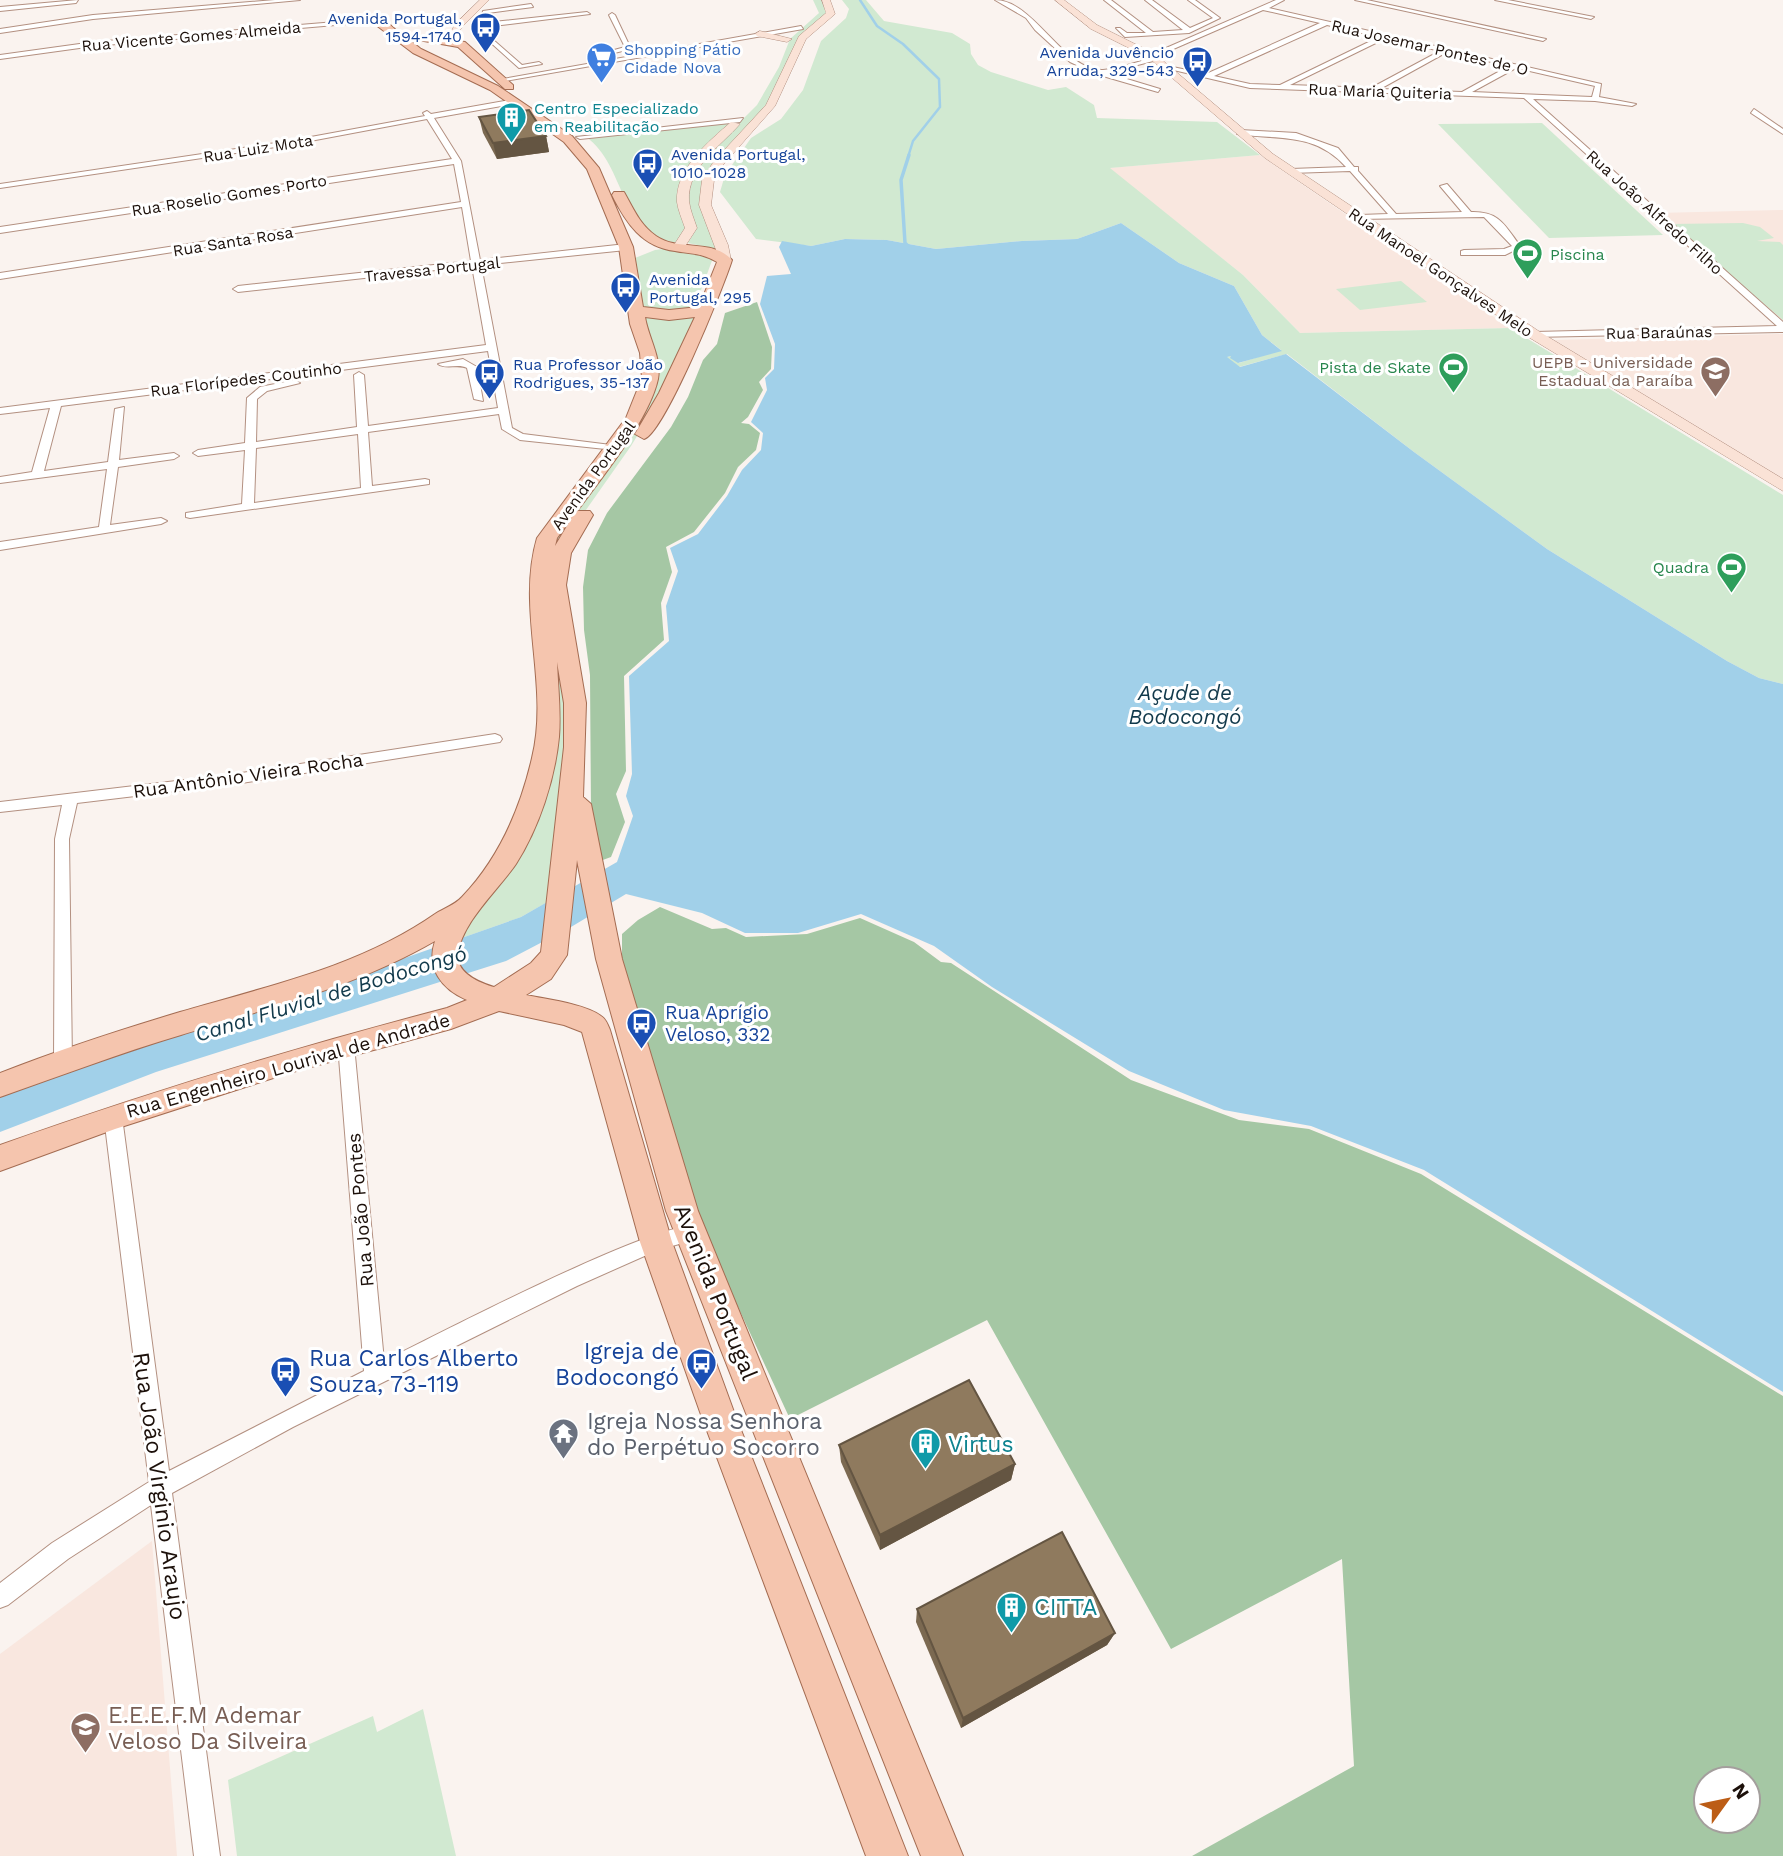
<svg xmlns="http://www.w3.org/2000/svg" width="1783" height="1856" font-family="'Work Sans',sans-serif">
<rect width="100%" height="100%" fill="#faf3ef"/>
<g fill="#f9e7df">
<path d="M 1260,155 L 1510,328 L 1300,333 L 1243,275 L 1109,168 Z"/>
<path d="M 1783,210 L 1783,321 L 1657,213 Z"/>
<path d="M 1783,334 L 1783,480 L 1554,340 Z"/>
<path d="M 152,1541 L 177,1856 L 0,1856 L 0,1654 Z"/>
</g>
<g fill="#d1e9d1">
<path d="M 813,0 L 822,0 L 828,13 L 798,38 L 786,71 L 766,107 L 704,178 C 694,206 710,223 716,249 L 688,243 L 695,231 L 687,202 L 693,178 L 709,153 L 757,105 L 779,67 L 790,39 L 819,13 Z"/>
<path d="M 842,0 L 866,0 L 884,21 L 952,33 L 970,44 L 971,54 L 978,65 L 991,72 L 1048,90 L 1066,87 L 1094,105 L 1097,118 L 1217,122 L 1260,155 L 1110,168 L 1243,275 L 1300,333 L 1510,328 L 1783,495 L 1783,684 L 1759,678 L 1727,661 L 1547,549 L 1414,452 L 1287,354 L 1239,367 L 1226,357 L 1231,356 L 1239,363 L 1281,350 L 1262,335 L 1234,286 L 1179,263 L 1121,223 L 1077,239 L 1022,241 L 936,249 L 887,240 L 845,239 L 811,246 L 756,239 L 720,192 L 725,175 L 751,138 L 781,119 L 803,90 L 821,41 L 846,18 L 849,9 Z"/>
<path d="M 733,122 L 687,175 L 688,228 L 678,243 C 617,234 627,166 586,137 Z"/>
<path d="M 1542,123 L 1663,235 L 1549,238 L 1438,124 Z"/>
<path d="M 1743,223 L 1760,227 L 1774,238 L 1757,241 L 1780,242 L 1783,245 L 1783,320 L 1670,224 Z"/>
<path d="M 670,248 L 713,258 L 694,309 L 651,311 L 642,307 L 635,258 L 655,250 Z"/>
<path d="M 1401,281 L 1427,302 L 1360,310 L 1336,289 Z"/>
<path d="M 699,313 L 661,397 L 631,446 L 562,544 L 571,696 L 551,900 L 521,917 L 462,938 L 468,922 L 529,831 L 553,536 L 653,385 L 643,314 Z"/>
<path d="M 423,1709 L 456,1856 L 237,1856 L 228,1780 L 373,1716 L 377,1732 Z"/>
</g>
<g fill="#a5c7a4" fill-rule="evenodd">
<path d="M 757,302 L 772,347 L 771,369 L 759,382 L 763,390 L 748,417 L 741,423 L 749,424 L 760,433 L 756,450 L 738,467 L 725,493 L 694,532 L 666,547 L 672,572 L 661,603 L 664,640 L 624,676 L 626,771 L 616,794 L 625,822 L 611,857 L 600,861 L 591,811 L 590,675 L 584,630 L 583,587 L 588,550 L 607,513 L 671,427 L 688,397 L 703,360 L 717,344 L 725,313 Z"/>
<path d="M 660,907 L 712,929 L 726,928 L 746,937 L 807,934 L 860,918 L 914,942 L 941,962 L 951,963 L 1131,1080 L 1239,1120 L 1309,1129 L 1421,1174 L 1783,1396 L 1783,1856 L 1192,1856 L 1354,1766 L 1342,1559 L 1171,1649 L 987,1320 L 790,1419 L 712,1251 L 672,1145 L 629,995 L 622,958 L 622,934 L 638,920 ZM 1706,1779 L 1748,1779 L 1748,1821 L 1706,1821 Z"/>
</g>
<path fill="#a1d0e9" d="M 1121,223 L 1179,263 L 1234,286 L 1262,335 L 1282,351 L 1238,363 L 1230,358 L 1231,356 L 1227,357 L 1240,367 L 1286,354 L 1414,452 L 1547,549 L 1727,661 L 1759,678 L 1783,684 L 1783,1392 L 1424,1170 L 1311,1126 L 1224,1110 L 1129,1071 L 992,987 L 934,946 L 861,914 L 798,933 L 745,933 L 702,913 L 626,894 L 571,927 L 506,961 L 156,1072 L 0,1132 L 0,1095 L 156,1037 L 399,960 L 521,917 L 617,862 L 633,816 L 626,796 L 632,774 L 629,676 L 669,641 L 666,606 L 678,571 L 670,548 L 698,534 L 727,496 L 742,470 L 761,450 L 763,433 L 751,422 L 767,390 L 765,378 L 774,369 L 775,344 L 760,304 L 767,276 L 791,274 L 779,247 L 782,241 L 811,246 L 845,239 L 887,240 L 936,249 L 1022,241 L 1077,239 Z"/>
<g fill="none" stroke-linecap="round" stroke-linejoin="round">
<path stroke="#a1d0e9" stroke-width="2.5" d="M 860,0 L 877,26 L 903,44 L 939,79 L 940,107 L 913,141 L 908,157"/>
<path stroke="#a1d0e9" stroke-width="3.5" d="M 909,155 L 901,180 L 905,243 L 910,248"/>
<defs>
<g id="street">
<path d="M 78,0 L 76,3 L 0,11 L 0,7 Z"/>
<path d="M 275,0 L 300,0 L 93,19 L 0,33 L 0,29 L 93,15 Z"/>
<path d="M 995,0 C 1034,0 1064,72 1103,70 C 1119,69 1136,62 1152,58 L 1150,55 L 1276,0 L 1284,0 L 1269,8 L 1601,84 L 1599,97 L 1636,104 L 1632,106 L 1595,101 L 1533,99 L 1783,322 L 1783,332 L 1532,337 L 1532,333 L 1535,332 L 1777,326 L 1524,98 L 1250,88 L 1165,68 L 1168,66 L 1206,74 L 1320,23 L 1263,10 L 1155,57 L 1157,60 L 1107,73 L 1160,89 L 1158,92 L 1096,74 L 1070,62 L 1035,30 L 1026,18 ZM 1327,25 L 1379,37 L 1280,85 L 1250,84 L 1214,76 ZM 1386,38 L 1440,51 L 1371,88 L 1290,85 ZM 1447,52 L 1509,66 L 1462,92 L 1380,89 ZM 1516,68 L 1595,86 L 1592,97 L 1472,92 Z"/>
<path d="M 1104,0 L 1111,0 L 1153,32 L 1183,30 L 1145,0 L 1152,0 L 1190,28 L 1213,18 L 1188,0 L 1195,0 L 1220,18 L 1189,33 L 1125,37 L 1116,28 L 1120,28 L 1127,33 L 1146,33 Z"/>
<path d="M 1355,0 L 1367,0 L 1546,39 L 1543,41 Z"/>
<path d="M 1495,0 L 1508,0 L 1594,17 L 1591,19 Z"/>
<path d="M 531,4 L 533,7 L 488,13 L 487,20 L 493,22 L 587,12 L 590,14 L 493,26 L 481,21 L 483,11 Z"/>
<path d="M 612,13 L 615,15 L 631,49 L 610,54 L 607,52 L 625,47 L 609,15 Z"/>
<path d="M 384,18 L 382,21 L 94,46 L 0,59 L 0,55 L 94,42 Z"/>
<path d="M 801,26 L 803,29 L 500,82 L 497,80 Z"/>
<path d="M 482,30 L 522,65 L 539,62 L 542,64 L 519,68 L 480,33 Z"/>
<path d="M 515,99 L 518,103 L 434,118 L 461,161 L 480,260 L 626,244 L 630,247 L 626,250 L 481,265 L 512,428 L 523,434 L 611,445 L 615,446 L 615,450 L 520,440 L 502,429 L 499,414 L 368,432 L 372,486 L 425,479 L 429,480 L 429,484 L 190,518 L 186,517 L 186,513 L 242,504 L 245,450 L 198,456 L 193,453 L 198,450 L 245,443 L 247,398 L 260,387 L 295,380 L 300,383 L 267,391 L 257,399 L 256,442 L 357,427 L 354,375 L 359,372 L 364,375 L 368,426 L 498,408 L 488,351 L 61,406 L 44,471 L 108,462 L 115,409 L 124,407 L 119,460 L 174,453 L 179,456 L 174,459 L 118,467 L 110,525 L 161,518 L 167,521 L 161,524 L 0,550 L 0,542 L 99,527 L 107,469 L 0,483 L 0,477 L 32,472 L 50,408 L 0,414 L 0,408 L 486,345 L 472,266 L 238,292 L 233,289 L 238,286 L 471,261 L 462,207 L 0,279 L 0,273 L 461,202 L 454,164 L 0,233 L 0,227 L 452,159 L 427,119 L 289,145 L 0,188 L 0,184 L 289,141 L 425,116 L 423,113 L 427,111 L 431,114 ZM 358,434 L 361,488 L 254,503 L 256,448 Z"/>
<path d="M 1754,109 L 1783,129 L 1783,134 L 1751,113 Z"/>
<path d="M 743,118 L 740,122 L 580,139 L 576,137 Z"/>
<path d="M 1240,130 L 1296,133 L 1338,148 L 1354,167 L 1358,167 L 1358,171 L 1396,214 L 1462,212 L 1440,186 L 1447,184 L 1471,212 C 1500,211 1505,226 1521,247 L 1505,255 L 1461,255 L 1461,251 L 1464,250 L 1504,249 L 1512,246 L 1484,217 L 1357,219 L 1357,215 L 1360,215 L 1388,214 L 1350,171 L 1291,173 L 1287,171 L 1291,169 L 1346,167 C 1315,132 1279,140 1237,134 Z"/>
<path d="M 463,359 L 477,367 L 483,401 L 474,399 L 467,368 C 458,363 446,370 438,364 Z"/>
<path d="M 495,734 L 500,736 L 502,739 L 500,742 L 235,784 L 77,803 L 69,839 L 72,1062 L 69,1067 L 63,1069 L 57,1067 L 54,1062 L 55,839 L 62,805 L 0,812 L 0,802 L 235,774 Z"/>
<path d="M 346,1038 L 352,1040 L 354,1045 L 384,1361 C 427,1340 666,1215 697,1227 L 699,1233 L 697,1239 L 658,1250 L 577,1286 L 293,1427 L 172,1493 L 220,1856 L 194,1856 L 151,1505 L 68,1559 L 8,1605 L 0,1608 L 0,1583 L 52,1543 L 149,1482 L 104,1117 L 107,1112 L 113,1109 L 119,1112 L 122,1117 L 169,1471 L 364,1371 L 338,1045 L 340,1040 Z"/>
</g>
<g id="secondary">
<path d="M 480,0 L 489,0 L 462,27 L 452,43 L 446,43 L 455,24 Z"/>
<path d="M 822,0 L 830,0 L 835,14 L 806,39 L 775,106 L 723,165 L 714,180 L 711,205 L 728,245 L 731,260 L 725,264 L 721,263 L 699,205 L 702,180 L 714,161 L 766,105 L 799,36 L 826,13 Z"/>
<path d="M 1055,0 L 1064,0 L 1097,25 L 1155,54 L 1273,154 L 1540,332 L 1783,479 L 1783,491 L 1530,338 L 1265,158 L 1149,58 L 1091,29 Z"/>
<path d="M 760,31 L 792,39 L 787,42 L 757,36 L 755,34 Z"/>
<path d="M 731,122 L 740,124 C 721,146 687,167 689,201 C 690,210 694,219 697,228 L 684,248 L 676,248 L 674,245 L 685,228 C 682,219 678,210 677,202 C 675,169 709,141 731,122 Z"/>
</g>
<path id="primary" d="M 378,14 L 398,32 L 465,42 L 513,85 L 513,89 L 505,89 L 458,47 L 407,38 L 421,49 L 498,86 L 572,136 L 599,168 L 633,247 L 643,307 L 669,310 L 699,307 L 717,262 C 703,253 690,254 675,251 C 642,247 626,223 612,195 L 614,192 L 624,192 C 633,208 640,225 656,236 C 679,252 712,238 732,260 C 724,286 664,434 644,439 L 635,434 L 659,393 L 695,317 L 669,320 L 645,317 C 648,337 662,358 658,379 C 648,426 585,498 557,538 L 555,546 L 576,511 L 590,511 L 593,515 L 571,553 L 566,585 L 586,703 L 583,797 L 591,804 L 622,959 L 698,1211 L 963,1856 L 921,1856 L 666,1211 L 596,959 L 577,860 L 567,955 L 551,979 L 526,995 C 545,999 586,1004 601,1016 C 606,1019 608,1025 610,1030 L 672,1242 L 734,1412 L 908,1856 L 866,1856 L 700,1412 L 640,1242 L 582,1032 L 564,1025 L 499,1011 L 451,1029 L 289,1073 L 115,1129 L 0,1171 L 0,1145 C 149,1092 294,1048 447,1008 L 467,1000 C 441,989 426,968 435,941 C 356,987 268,1008 181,1035 C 120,1053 60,1076 0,1097 L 0,1073 C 59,1050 120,1030 180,1012 C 268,986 359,967 435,914 C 443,909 456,904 462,897 C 499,858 520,810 532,758 C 550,685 516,610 537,538 L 626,418 L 642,378 L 640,353 L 630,324 L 619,247 L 587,169 L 564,142 L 490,90 L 413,53 L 372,22 L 373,17 ZM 557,662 L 564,703 L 564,747 L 541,952 L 531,963 L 494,987 C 478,982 456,973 458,954 C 461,923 499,889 516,864 C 539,828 555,779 559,737 C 561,712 558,687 557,662 Z"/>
</defs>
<use href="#street" stroke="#b39081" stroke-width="2"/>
<use href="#secondary" stroke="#b39081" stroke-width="1"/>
<use href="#primary" stroke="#a46c52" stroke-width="2"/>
<use href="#street" fill="#fff" fill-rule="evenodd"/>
<use href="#secondary" fill="#fae2d6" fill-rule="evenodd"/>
<use href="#primary" fill="#f5c5ae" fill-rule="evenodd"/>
</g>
<g fill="#7b6951">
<path d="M 479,117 L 546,136 L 549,152 L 497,159 L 483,133 Z"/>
<path d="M 839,1445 L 1015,1464 L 1011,1480 L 880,1550 L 841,1462 Z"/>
<path d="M 917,1609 L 1115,1633 L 1107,1645 L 961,1728 L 916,1622 Z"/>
</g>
<g fill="#645542">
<path d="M 546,136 L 549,152 L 497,159 L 493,143 Z"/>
<path d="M 1015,1464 L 1011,1480 L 880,1550 L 880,1535 Z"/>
<path d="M 1115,1633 L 1107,1645 L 961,1728 L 963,1718 Z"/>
</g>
<g fill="#8f7a5e" stroke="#645542" stroke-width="2">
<path d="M 529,110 L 546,136 L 493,143 L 479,117 Z"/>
<path d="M 969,1380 L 1015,1464 L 880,1535 L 839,1445 Z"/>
<path d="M 1062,1532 L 1115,1633 L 963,1718 L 917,1609 Z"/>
</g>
<defs>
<symbol id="bus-pin" viewBox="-11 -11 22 30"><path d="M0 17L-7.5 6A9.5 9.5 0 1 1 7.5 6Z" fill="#1a4fb4" stroke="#fff"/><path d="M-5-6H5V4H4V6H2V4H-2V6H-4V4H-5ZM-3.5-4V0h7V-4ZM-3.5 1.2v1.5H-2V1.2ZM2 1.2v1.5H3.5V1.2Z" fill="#fff"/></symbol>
<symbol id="supermarket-pin" viewBox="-11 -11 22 30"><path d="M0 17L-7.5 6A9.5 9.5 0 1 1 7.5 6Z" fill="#3f7fe0" stroke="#fff"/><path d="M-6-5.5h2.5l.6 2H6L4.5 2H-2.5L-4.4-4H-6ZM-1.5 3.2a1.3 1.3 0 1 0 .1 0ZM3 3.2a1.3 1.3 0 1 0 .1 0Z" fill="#fff"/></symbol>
<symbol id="building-pin" viewBox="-11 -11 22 30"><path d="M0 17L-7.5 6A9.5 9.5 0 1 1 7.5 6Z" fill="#0f9aa8" stroke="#fff"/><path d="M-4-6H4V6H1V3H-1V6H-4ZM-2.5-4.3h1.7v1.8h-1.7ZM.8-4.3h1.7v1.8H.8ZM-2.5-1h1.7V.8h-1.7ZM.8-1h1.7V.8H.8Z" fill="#fff"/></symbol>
<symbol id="stadium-pin" viewBox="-11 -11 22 30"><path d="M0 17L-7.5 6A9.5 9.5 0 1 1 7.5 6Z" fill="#2e9e5b" stroke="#fff"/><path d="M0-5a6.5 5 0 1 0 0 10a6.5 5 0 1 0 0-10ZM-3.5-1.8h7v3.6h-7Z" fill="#fff"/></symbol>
<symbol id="university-pin" viewBox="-11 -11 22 30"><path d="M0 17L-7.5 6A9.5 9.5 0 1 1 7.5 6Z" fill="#8d6e63" stroke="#fff"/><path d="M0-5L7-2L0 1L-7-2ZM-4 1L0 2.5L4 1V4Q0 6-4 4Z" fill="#fff"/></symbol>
<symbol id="temple-pin" viewBox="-11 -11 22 30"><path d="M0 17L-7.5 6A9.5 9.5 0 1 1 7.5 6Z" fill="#6b7280" stroke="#fff"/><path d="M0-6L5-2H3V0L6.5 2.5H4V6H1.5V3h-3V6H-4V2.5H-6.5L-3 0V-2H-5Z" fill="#fff"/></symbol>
<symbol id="school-pin" viewBox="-11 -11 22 30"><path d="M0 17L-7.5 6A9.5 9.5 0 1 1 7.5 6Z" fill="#8d6e63" stroke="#fff"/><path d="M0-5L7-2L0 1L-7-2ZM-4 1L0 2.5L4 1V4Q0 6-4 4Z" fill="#fff"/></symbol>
</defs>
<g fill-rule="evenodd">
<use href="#bus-pin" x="468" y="10" width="35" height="47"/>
<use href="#supermarket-pin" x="584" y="40" width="35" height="47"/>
<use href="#bus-pin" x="1180" y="44" width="35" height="47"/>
<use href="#building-pin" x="494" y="100" width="35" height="47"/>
<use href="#bus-pin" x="630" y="146" width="35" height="47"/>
<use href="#stadium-pin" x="1510" y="236" width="35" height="47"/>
<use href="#bus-pin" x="608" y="270" width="35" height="47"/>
<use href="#stadium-pin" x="1436" y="350" width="35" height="47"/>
<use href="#university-pin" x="1698" y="354" width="35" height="47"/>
<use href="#bus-pin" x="472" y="356" width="35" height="47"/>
<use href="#stadium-pin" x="1714" y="550" width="35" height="47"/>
<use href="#bus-pin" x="624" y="1006" width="35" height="47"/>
<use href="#bus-pin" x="684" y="1346" width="35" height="47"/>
<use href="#bus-pin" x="268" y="1354" width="35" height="47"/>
<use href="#temple-pin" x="546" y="1416" width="35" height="47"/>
<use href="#building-pin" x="908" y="1426" width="35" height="47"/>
<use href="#building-pin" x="994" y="1590" width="35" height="47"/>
<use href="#school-pin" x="68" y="1710" width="35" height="47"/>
</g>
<g text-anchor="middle" stroke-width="6" stroke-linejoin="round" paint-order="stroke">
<g font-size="16" fill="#164399" stroke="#fff" text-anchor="start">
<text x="462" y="24" text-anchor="end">Avenida Portugal,<tspan x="462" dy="18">1594-1740</tspan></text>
<text x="1174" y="58" text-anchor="end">Avenida Juvêncio<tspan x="1174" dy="18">Arruda, 329-543</tspan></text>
<text x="671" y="160">Avenida Portugal,<tspan x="671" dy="18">1010-1028</tspan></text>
<text x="649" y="285">Avenida<tspan x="649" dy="18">Portugal, 295</tspan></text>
<text x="513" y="370">Rua Professor João<tspan x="513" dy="18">Rodrigues, 35-137</tspan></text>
</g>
<g font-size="16" fill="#1c100a" stroke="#fff">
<text transform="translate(191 36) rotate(-5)" y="6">Rua Vicente Gomes Almeida</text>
<text transform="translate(1430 47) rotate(13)" y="6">Rua Josemar Pontes de O</text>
<text transform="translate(1380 91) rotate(2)" y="6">Rua Maria Quiteria</text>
<text transform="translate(258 148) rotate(-9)" y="6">Rua Luiz Mota</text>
<text transform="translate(229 195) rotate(-9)" y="6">Rua Roselio Gomes Porto</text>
<text transform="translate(1655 212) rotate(42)" y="6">Rua João Alfredo Filho</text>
<text transform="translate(233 241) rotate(-9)" y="6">Rua Santa Rosa</text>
<text transform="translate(432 269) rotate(-6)" y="6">Travessa Portugal</text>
<text transform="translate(1441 272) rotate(34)" y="6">Rua Manoel Gonçalves Melo</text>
<text transform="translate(1659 332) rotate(-1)" y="6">Rua Baraúnas</text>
<text transform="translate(246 379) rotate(-7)" y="6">Rua Florípedes Coutinho</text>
<text transform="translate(593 475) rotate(-54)" y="6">Avenida Portugal</text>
</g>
<g font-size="16" fill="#366cbe" stroke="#fff" text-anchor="start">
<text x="624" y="55">Shopping Pátio<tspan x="624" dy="18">Cidade Nova</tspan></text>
</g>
<g font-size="16" fill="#0d838f" stroke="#fff" text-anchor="start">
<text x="534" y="114">Centro Especializado<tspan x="534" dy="18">em Reabilitação</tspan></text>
</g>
<g font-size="16" fill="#27864d" stroke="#fff" text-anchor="end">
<text x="1550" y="260" text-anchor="start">Piscina</text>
<text x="1431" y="373">Pista de Skate</text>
<text x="1709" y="573">Quadra</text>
</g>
<g font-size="16" fill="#785e54" stroke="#fff" text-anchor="end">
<text x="1693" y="368">UEPB - Universidade<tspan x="1693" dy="18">Estadual da Paraíba</tspan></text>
</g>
<g font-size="19" fill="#1c100a" stroke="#fff">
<text transform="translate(248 775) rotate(-8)" y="7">Rua Antônio Vieira Rocha</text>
<text transform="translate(288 1065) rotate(-16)" y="7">Rua Engenheiro Lourival de Andrade</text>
<text transform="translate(360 1210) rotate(-95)" y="7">Rua João Pontes</text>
</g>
<g font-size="19" fill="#164399" stroke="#fff" text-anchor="start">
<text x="665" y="1019">Rua Aprígio<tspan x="665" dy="22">Veloso, 332</tspan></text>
</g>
<g font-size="21" font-style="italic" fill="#11394b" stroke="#fff">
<text x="1185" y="700">Açude de<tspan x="1185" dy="24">Bodocongó</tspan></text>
<text transform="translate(331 994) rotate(-17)" y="7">Canal Fluvial de Bodocongó</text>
</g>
<g font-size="23" fill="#1c100a" stroke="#fff">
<text transform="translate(716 1292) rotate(68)" y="8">Avenida Portugal</text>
<text transform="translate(160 1486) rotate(82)" y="8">Rua João Virginio Araujo</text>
</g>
<g font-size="23" fill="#164399" stroke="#fff" text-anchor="end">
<text x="679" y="1359">Igreja de<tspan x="679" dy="26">Bodocongó</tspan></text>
<text x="309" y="1366" text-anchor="start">Rua Carlos Alberto<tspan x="309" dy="26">Souza, 73-119</tspan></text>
</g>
<g font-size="23" fill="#5b616d" stroke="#fff" text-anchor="start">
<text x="587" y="1429">Igreja Nossa Senhora<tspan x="587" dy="26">do Perpétuo Socorro</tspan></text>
</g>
<g font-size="23" fill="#0d838f" stroke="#fff" text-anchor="start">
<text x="948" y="1452">Virtus</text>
<text x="1034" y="1615">CITTA</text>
</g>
<g font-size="23" fill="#785e54" stroke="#fff" text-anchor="start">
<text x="108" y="1723">E.E.E.F.M Ademar<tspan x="108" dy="26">Veloso Da Silveira</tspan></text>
</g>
</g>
<g transform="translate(1727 1800) rotate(57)"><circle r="33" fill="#ffffff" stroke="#a49f9d" stroke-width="2"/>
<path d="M0-5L12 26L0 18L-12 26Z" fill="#bc5d16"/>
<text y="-10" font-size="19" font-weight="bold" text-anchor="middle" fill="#1c100a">N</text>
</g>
</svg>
